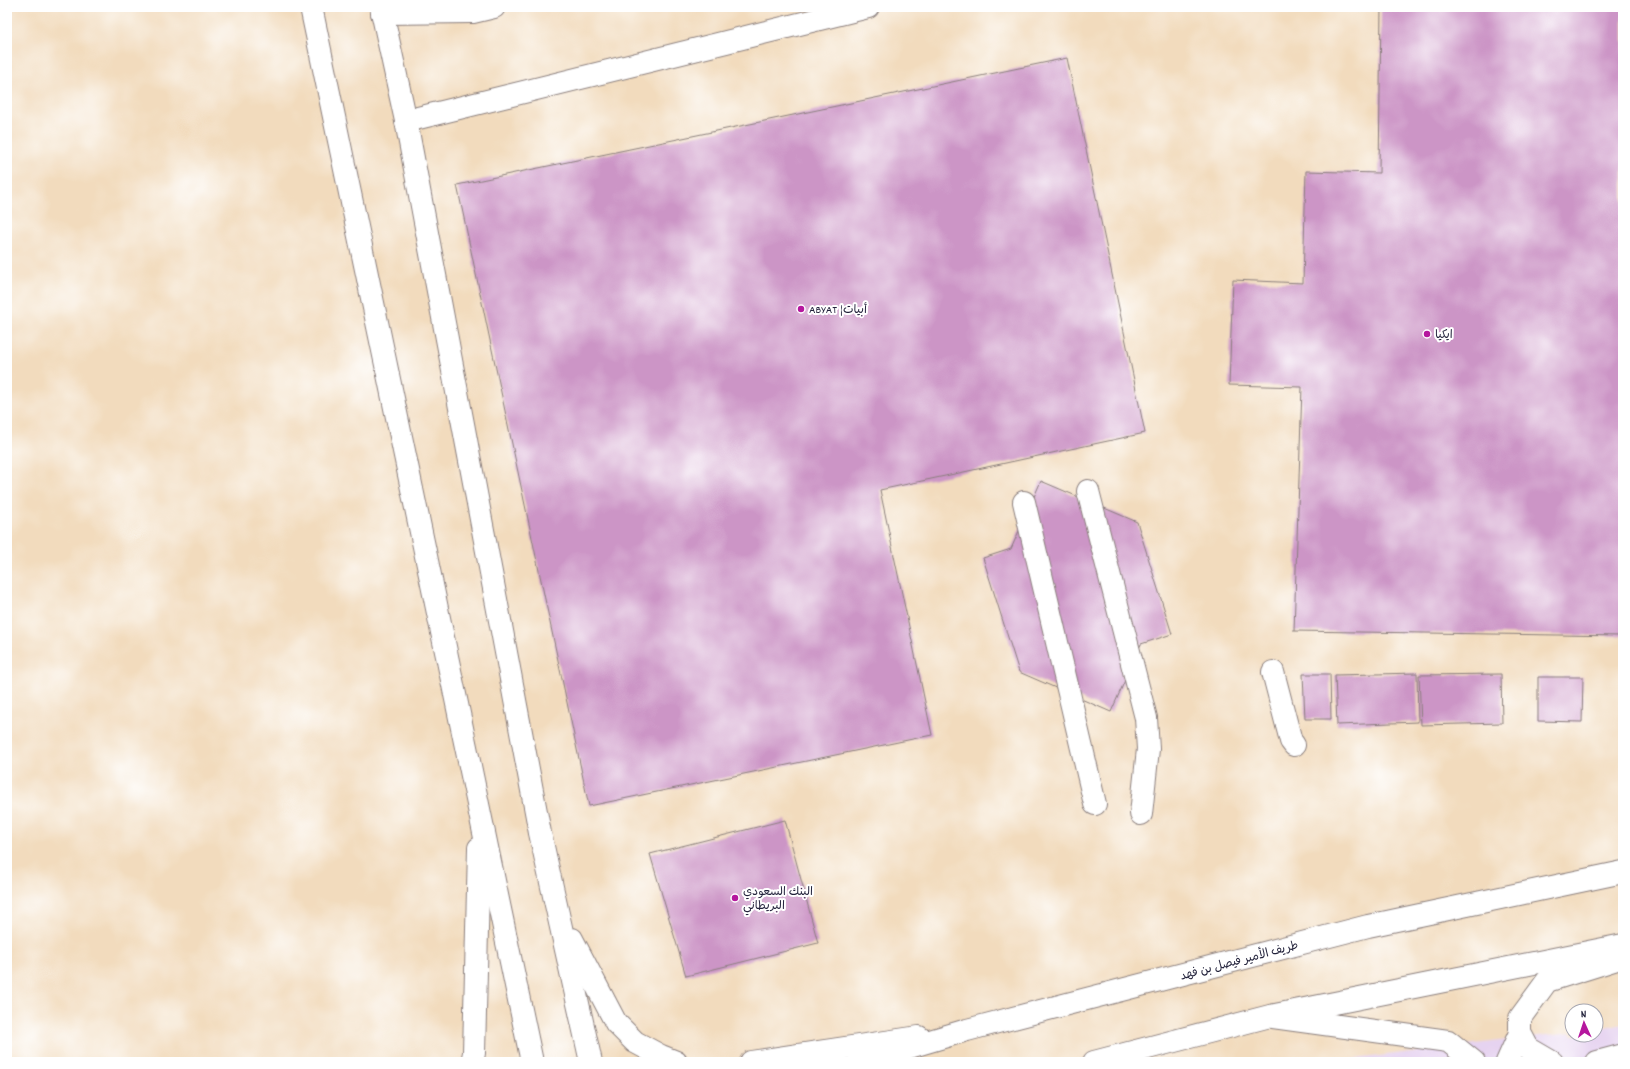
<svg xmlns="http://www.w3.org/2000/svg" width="1630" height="1069" font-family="Dekko,'Playpen Sans Arabic',sans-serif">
<rect width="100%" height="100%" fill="#fff"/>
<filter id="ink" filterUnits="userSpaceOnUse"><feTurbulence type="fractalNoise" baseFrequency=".025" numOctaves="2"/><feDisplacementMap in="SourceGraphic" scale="8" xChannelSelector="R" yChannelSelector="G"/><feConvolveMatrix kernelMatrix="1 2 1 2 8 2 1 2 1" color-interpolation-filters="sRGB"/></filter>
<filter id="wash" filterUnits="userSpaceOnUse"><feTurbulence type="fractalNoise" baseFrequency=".012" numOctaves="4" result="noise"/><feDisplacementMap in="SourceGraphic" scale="16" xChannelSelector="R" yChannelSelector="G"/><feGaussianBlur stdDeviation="0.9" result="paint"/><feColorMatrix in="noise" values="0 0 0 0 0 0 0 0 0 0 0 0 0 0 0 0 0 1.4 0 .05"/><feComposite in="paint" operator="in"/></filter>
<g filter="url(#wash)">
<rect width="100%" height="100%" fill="#f2dbbd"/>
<path fill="#e6d3f0" d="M 1623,1023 L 1623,1062 L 1331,1062 L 1572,1032 L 1572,1035 L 1596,1035 L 1596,1029 Z"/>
<g id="blocks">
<g fill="#cc95c6">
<path d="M 1381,7 L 1623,7 L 1623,636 L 1294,631 L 1302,387 L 1229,385 L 1233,280 L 1303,283 L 1306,171 L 1379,173 Z"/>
<path d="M 1067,58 L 1145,433 L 880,490 L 932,735 L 589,806 L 457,185 Z"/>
<path d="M 1041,481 L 1137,522 L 1172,634 L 1141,644 L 1111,712 L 1019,672 L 983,558 L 1011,549 Z"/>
<path d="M 1417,673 L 1418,722 L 1337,725 L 1335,675 Z"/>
<path d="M 1303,674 L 1330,674 L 1331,719 L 1305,719 Z"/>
<path d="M 1501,674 L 1502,723 L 1421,725 L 1419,675 Z"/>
<path d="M 1538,677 L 1583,677 L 1582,722 L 1538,721 Z"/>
<path d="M 785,820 L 818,943 L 686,976 L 650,854 Z"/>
</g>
</g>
</g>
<g filter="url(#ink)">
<use href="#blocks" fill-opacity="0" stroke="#8a7e7c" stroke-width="1"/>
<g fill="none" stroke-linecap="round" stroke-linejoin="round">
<defs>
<g id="minor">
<path d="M 311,7 L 532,1062"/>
<path d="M 381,7 L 406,121 L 540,833 L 591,1062"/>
<path d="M 382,13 L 473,12 L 494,7"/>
<path d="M 406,121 L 868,7"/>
<path d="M 1088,491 L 1146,718 L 1148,749 L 1141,814"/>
<path d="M 1024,502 L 1095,804"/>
<path d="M 1273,672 L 1291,741 L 1294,745"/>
<path d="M 572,939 L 616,1023 L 635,1042 L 661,1056 L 676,1062"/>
<path d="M 1273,1017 L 1448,1041 L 1474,1062"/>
<path d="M 472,1062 L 474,1053 L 479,848"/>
<path d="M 751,1062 L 919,1037"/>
<path d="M 1507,1062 L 1520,1033"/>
<path d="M 1552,1062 L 1528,1048 L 1520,1033 L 1520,1018 L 1547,981 L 1623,957"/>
<path d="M 1597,1062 L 1623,1055"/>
</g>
<g id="major">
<path d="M 859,1062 L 967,1030 L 1368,926 L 1623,872"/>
<path d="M 1094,1062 L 1270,1016 L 1623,945"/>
</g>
</defs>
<use href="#minor" stroke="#8a7e7c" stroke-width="24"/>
<use href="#major" stroke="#8a7e7c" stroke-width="24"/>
<use href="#minor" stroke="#fff" stroke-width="22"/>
<use href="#major" stroke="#fff" stroke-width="22"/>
</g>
</g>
<g fill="#b5179e" stroke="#fff" stroke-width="1.5">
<circle cx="801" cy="309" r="4"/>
<circle cx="1427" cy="334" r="4"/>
<circle cx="735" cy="898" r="4"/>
</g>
<g text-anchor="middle" stroke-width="4" stroke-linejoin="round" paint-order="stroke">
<g font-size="12" fill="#22223b" stroke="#fff" text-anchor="start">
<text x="809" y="313">ABYAT |أبيات</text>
<text x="1435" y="338">ايكيا</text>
<text x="743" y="895">البنك السعودي<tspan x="743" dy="14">البريطاني</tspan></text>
</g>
<g font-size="12" fill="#22223b" stroke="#fff">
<text transform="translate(1239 960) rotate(-15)" y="4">طريف الأمير فيصل بن فهد</text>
</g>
</g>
<rect width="1630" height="1069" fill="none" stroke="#fff" stroke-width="24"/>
<g transform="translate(1584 1023) rotate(357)"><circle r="19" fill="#ffffff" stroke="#a7a7b1"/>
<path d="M0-3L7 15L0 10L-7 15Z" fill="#b5179e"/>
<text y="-6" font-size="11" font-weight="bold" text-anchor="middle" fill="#22223b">N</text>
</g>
</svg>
